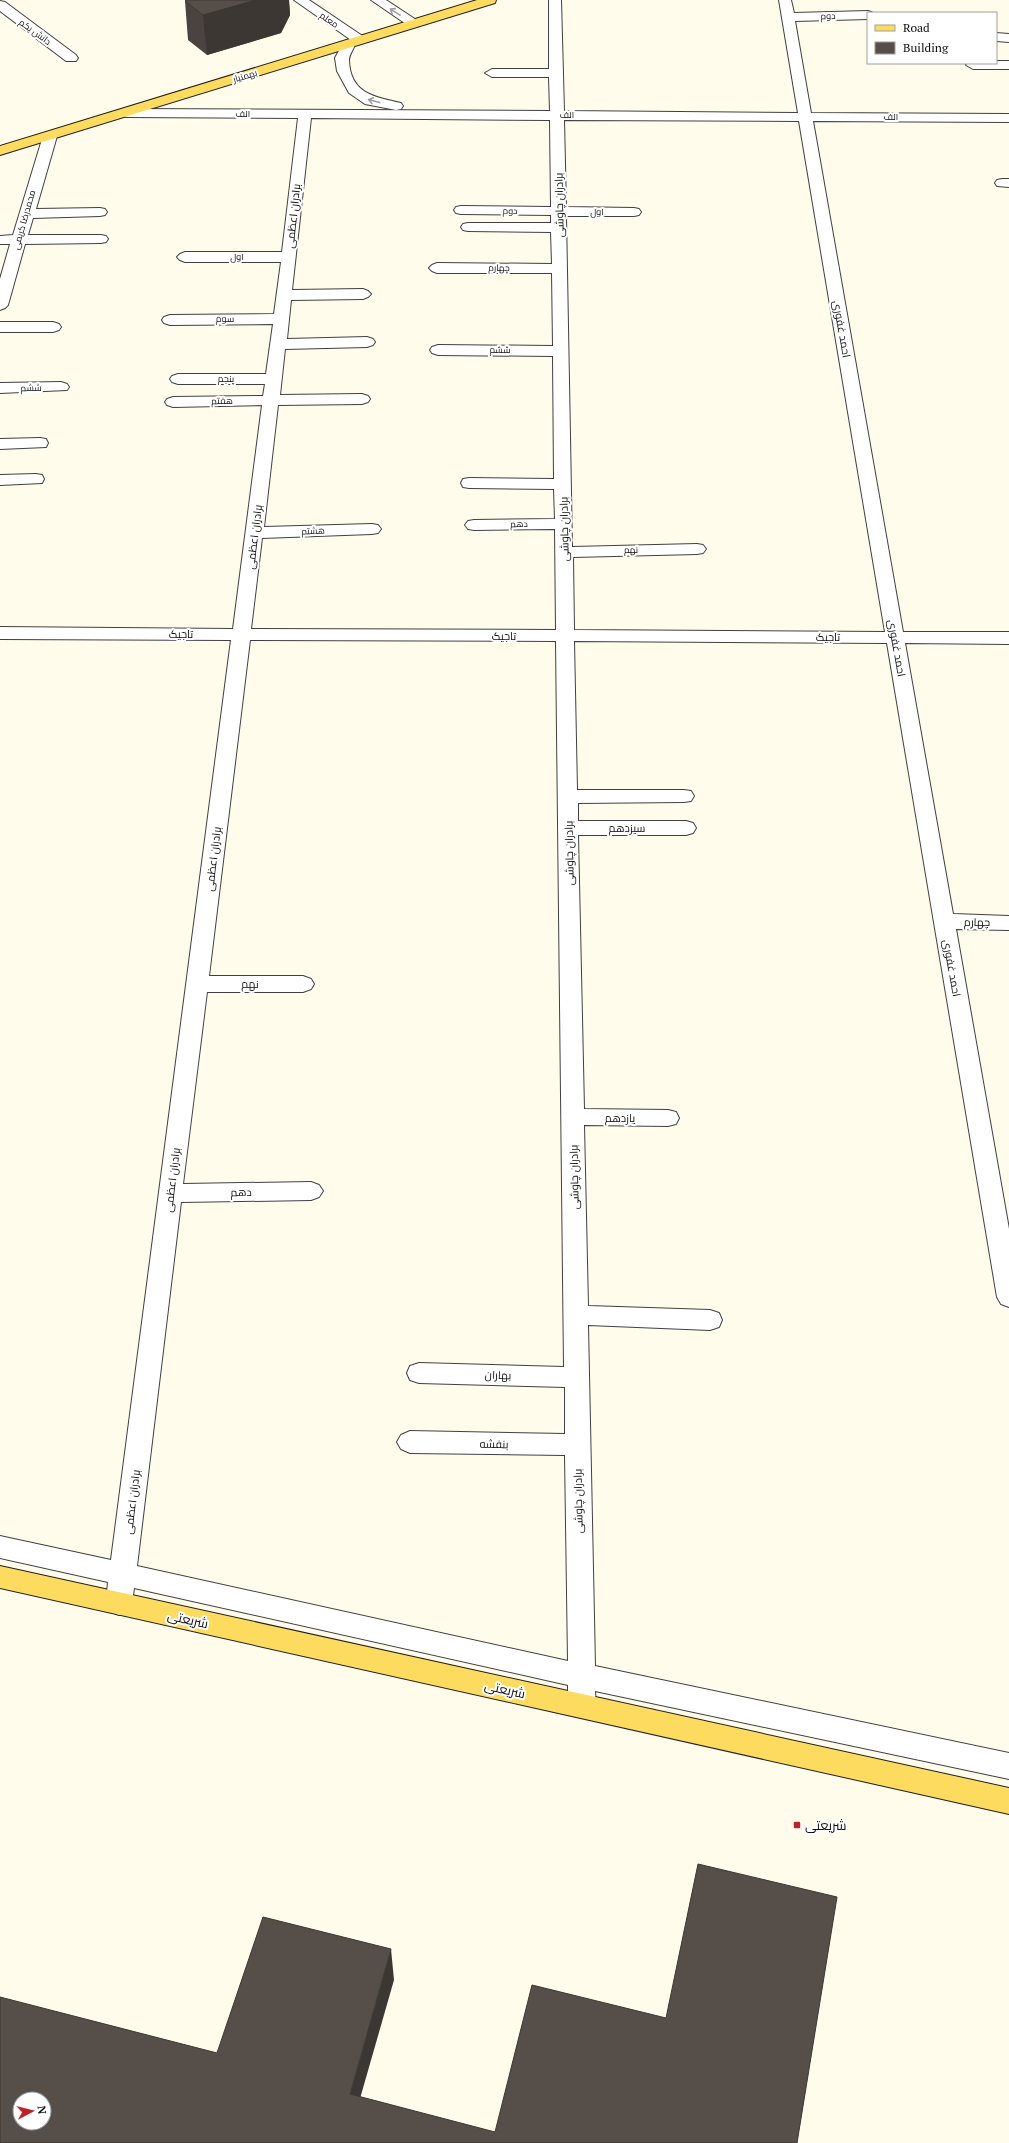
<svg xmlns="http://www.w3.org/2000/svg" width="1009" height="2143" font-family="'PT Serif',Cairo,serif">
	<rect width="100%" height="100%" fill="#fffcec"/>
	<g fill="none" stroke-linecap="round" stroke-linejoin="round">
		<g stroke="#404040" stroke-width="2">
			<g id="minor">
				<path d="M294,0H309L364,37L366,40L364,43H355C355,48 349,54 349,60C350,94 375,97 401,103L403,106L401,109L396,110L365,104L349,93L337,71L335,58L344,41L351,40Z"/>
				<polygon points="371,0 386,0 421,23 414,27 409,26"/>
				<path d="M549,0H561L564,111L798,113L779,0H791L794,13L868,11L873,13H868V19L795,21L811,113L1009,114V122L813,121L903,632H1009V644L905,643L953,914L1009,916V930L956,929L1009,1229V1307L1001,1304L997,1297L887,643L574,641L577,790H684L691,791L694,796L691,801L684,802L578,803V821H686L693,823L696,828L693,833L686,835H578L584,1109L668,1110L676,1112L679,1118L676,1124L668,1126L584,1125L588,1306L710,1310L719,1313L722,1320L719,1327L710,1330L588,1325L595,1666L1009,1753V1779L595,1691L596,1706L592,1715L582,1718L572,1715L568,1706V1685L134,1588L132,1603L128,1611L119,1615L110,1611L106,1603L108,1582L0,1558V1536L111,1560L231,640L0,639V627L233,629L262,405L173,407L167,405L165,402L167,399L173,397L263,396L265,384H178L172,382L170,379L172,376L178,374H266L273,324L170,325L164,323L162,320L164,317L170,315L274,314L281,262H185L180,260L177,257L180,254L185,252H282L298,118L126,117L119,113L126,109L550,111L549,77H492L485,73L492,69H549ZM311,118L550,120L551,207L461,206L456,207L454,210L456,213L461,214L551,215V223H468L463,224L461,227L463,230L468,231L551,232L552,264L437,263L432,265L429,268L432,271L437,273H552L553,346L438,345L432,347L430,350L432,353L438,355L553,356L554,479L469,478L463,479L461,483L463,487L469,488L554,489L555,519L474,520L468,521L465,525L468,529L474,530L555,529L556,630L251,629L262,538L372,534L378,533L381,529L378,525L372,524L264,527L278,405L362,404L368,402L370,399L368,396L362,394L280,395L285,349L367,347L373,345L375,342L373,339L367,337L287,339L291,300L363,299L368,297L371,294L368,291L363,289L292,290ZM564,120L799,121L885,632L574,630L573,557L697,554L703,553L706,549L703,545L697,544L572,547L566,216H634L639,215L641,212L639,209L634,208L566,207ZM250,640L556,641L564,1367L419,1363L410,1366L407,1373L410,1380L419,1383L565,1387V1434L410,1431L401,1435L397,1442L401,1449L410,1453L565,1455L568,1661L137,1566L181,1202L311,1200L319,1197L323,1191L319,1185L311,1182L183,1184L207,992H303L311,989L314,984L311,979L303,976H209Z"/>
				<polygon points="0,1 5,2 76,55 78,58 76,61 66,61 0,11"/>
				<polygon points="996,33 1009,34 1009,42 996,41"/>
				<polygon points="996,61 1009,61 1009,69 973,69 966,65 968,63 996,63"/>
				<polygon points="50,132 57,136 36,209 100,208 105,209 107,212 105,215 100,216 33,218 28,235 101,235 106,236 108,239 106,242 101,243 25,244 8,305 5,308 0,310 0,279 10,244 0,244 0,236 13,235 43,136"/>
				<polygon points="1002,179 1009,179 1009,187 997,186 995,183 997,180"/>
				<polygon points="0,322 53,322 59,324 61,327 59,330 53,332 0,332"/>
				<polygon points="61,382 67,384 69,387 67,390 0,393 0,383"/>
				<polygon points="40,438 46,439 48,443 46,447 0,449 0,439"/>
				<polygon points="36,474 42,475 44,479 42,483 0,485 0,475"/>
			</g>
		</g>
		<g stroke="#1e1e1e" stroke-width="2">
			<g id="major">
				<polygon points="477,0 496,0 495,3 0,155 0,146"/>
				<polygon points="0,1566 1009,1788 1009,1814 0,1588"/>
			</g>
		</g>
		<use href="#minor" fill="#fff" fill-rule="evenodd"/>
		<use href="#major" fill="#fcdb5f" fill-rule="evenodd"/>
	</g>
	<polygon fill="#4a433f" points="187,0 289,0 290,15 281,33 207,55 188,40 185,1"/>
	<g fill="#3c3733">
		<polygon points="256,0 289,0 290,15 281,33 207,55 203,15"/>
		<polygon points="391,1949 394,1980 353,2123 350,2094"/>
	</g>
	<g fill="#564e49" stroke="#3c3733" fill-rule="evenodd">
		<polygon points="187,0 256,0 203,15 185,1"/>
		<path d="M698,1864L837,1897L797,2143H0V1997L217,2053L263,1917L391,1949L350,2094L495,2132L532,1985L666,2018ZM20,2099H44V2123H20Z"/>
	</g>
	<defs><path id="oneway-shaft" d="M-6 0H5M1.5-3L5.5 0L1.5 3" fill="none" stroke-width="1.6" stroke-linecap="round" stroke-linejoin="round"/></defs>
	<g stroke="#9e9e9e">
		<use href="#oneway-shaft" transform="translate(395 12) rotate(-148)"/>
		<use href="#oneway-shaft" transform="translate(374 101) rotate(-166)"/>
	</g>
	<rect fill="#c02124" stroke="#fff" stroke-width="1.5" x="793" y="1821" width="8" height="8" rx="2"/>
	<g text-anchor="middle" stroke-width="4" stroke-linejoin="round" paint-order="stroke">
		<g font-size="9" fill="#0d0d0d" stroke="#fff">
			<text transform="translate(828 16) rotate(-1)" y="3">دوم</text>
			<text transform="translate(329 20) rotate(34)" y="3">معلم</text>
			<text transform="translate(35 32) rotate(36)" y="3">دانش یکم</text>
			<text transform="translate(245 76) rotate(-17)" y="3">بهمنیار</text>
			<text x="243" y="117">الف</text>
			<text x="567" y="118">الف</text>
			<text x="891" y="120">الف</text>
			<text transform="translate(510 211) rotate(1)" y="3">دوم</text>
			<text x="597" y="215">اول</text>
			<text transform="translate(24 220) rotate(-74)" y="3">محمدرضا کریمی</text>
			<text x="237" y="260">اول</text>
			<text transform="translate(499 268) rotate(1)" y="3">چهارم</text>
			<text x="225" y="322">سوم</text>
			<text x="500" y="353">ششم</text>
			<text x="226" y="382">پنجم</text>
			<text transform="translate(31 388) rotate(-1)" y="3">ششم</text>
			<text transform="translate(222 401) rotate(-1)" y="3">هفتم</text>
			<text transform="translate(519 524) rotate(-1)" y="3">دهم</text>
			<text transform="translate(313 531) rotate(-2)" y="3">هشتم</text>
			<text transform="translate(631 550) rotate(-1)" y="3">نهم</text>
		</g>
		<g font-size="11" fill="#0d0d0d" stroke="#fff">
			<text transform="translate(559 205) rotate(-91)" y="4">برادران چاوشی</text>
			<text transform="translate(293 216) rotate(-84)" y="4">برادران اعظمی</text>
			<text transform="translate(842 329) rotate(80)" y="4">احمد غفوری</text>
			<text transform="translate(564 529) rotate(-91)" y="4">برادران چاوشی</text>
			<text transform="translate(254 537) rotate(-83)" y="4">برادران اعظمی</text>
			<text x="181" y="638">تاجیک</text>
			<text x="504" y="640">تاجیک</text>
			<text x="828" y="641">تاجیک</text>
			<text transform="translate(897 648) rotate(80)" y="4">احمد غفوری</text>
			<text x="627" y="832">سیزدهم</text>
			<text transform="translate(569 853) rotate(-91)" y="4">برادران چاوشی</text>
			<text transform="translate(213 859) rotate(-83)" y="4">برادران اعظمی</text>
			<text transform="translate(977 922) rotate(1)" y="4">چهارم</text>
			<text transform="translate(952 968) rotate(80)" y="4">احمد غفوری</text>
			<text x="250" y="988">نهم</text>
			<text x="620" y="1122">یازدهم</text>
			<text transform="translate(574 1177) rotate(-91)" y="4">برادران چاوشی</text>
			<text transform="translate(172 1180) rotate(-83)" y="4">برادران اعظمی</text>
			<text transform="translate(241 1192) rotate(-1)" y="4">دهم</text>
			<text transform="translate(498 1375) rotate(2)" y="4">بهاران</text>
			<text transform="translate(494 1444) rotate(1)" y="4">بنفشه</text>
			<text transform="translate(578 1501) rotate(-91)" y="4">برادران چاوشی</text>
			<text transform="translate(132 1502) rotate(-83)" y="4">برادران اعظمی</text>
		</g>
		<g font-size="13" fill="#0d0d0d" stroke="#fff">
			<text transform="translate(188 1619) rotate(13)" y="5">شریعتی</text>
			<text transform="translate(505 1689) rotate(13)" y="5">شریعتی</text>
		</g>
		<g font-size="13" fill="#0d0d0d" stroke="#fff" text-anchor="start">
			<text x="805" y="1830">شریعتی</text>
		</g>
	</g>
	<rect x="867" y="12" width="130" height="52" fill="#ffffff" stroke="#9e9e9e"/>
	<rect x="875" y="25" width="20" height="6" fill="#fcdb5f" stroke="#9e9e9e"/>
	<text x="903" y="32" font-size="12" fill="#0d0d0d">Road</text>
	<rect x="875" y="42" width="20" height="12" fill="#564e49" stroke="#9e9e9e"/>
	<text x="903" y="52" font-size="12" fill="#0d0d0d">Building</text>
	<g transform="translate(32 2111) rotate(83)"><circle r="19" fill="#ffffff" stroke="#9e9e9e"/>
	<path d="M0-3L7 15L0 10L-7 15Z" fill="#c02124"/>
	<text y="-6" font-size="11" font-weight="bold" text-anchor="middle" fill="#0d0d0d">N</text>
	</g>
</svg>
